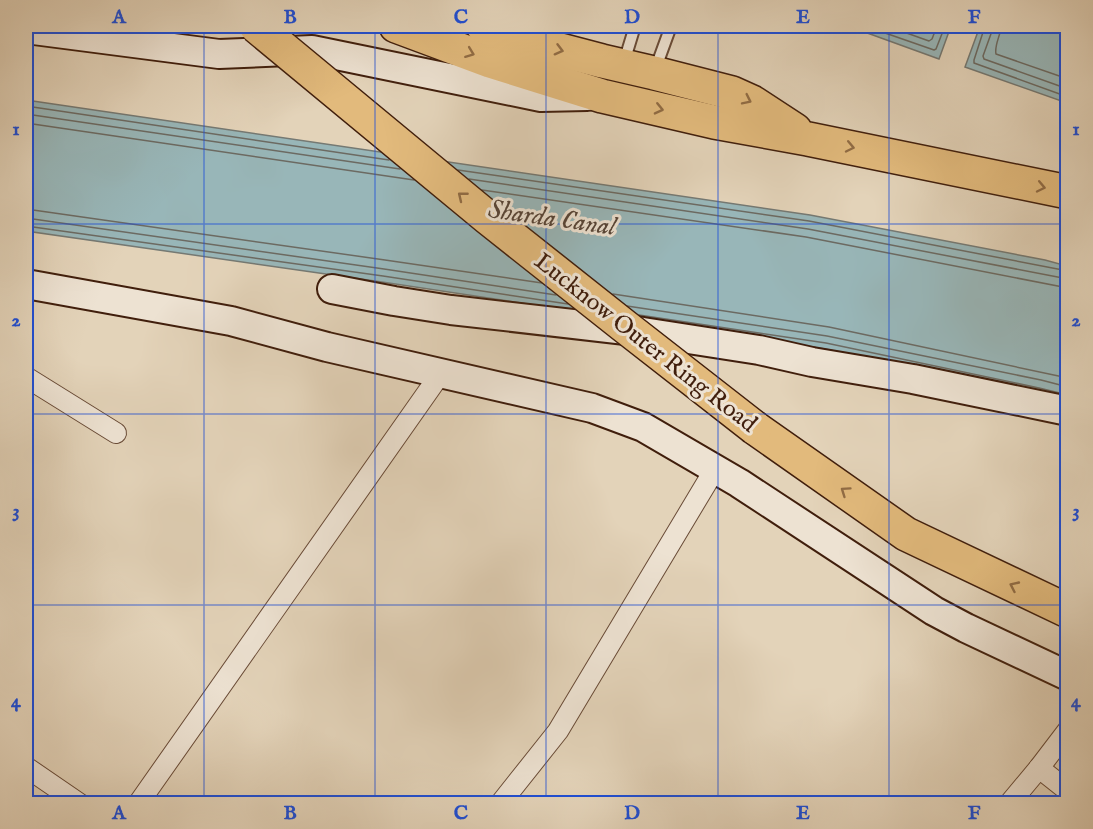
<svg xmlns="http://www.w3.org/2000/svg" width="1093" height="829" font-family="'IM FELL English',serif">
	<rect width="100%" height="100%" fill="#e3d3b9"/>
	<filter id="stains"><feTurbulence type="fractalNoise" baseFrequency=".00333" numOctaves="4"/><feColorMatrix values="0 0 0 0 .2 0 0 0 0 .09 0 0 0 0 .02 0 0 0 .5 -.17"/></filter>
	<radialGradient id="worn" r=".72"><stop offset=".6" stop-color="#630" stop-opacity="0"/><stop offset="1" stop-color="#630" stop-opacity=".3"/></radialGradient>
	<g fill="#98b6b8" stroke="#757973" stroke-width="1.5">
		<polygon points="848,26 951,26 939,59"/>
		<polygon points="980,26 1067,26 1067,103 965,67"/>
		<polygon points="26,100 810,215 1045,260 1067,266 1067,401 1038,393 825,349 382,282 26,231"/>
	</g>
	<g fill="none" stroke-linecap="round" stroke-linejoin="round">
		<g stroke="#6c6a62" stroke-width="1.5">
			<polyline points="865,26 934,50 936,49 945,26"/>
			<polyline points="887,26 929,41 932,39 937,26"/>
			<polyline points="985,26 974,60 974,63 1068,97"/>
			<polyline points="992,26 992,31 983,56 984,59 1068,89"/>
			<path d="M1001,26C1001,35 994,45 996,54L1068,79"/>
			<polyline points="26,106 389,160"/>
			<polyline points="26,114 400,169"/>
			<polyline points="26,123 414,180"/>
			<polyline points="458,170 809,221 1068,271"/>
			<polyline points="469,179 808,229 1068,279"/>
			<polyline points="482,190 806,237 1068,288"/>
			<polyline points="26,209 385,260 542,283"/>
			<polyline points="26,218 384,269 556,295"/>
			<polyline points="26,226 383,276 568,304"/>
			<polyline points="613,294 829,327 1068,378"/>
			<polyline points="627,306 827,336 1041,380 1068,387"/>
			<polyline points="639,315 826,343 1039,388 1068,395"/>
		</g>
		<g stroke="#694b37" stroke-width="14">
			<g id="lane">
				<polyline points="624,62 635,26"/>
				<polyline points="655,70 671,26"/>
			</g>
		</g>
		<g stroke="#694b37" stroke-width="22">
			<g id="street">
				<polyline points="26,377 116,433"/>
				<polyline points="26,767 80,804"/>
				<polyline points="1039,768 1068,791"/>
				<polyline points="138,804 441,373"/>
				<polyline points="500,804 558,731 715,469"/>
				<polyline points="1009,804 1039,768 1068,730"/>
			</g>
		</g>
		<g stroke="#401e0c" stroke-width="32">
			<g id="secondary">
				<polyline points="26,29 219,54 312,50 541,97 587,96"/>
				<polyline points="26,284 231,321 327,347 592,408 643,427 739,483 934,611 966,628 1068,676"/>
				<polyline points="332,289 394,301 451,310 643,332 759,350 812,362 913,379 1068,411"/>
			</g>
		</g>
		<g stroke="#401e0c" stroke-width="36">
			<g id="highway">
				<polyline points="396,26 490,61 602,96 714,122 808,139 1068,192"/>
				<polyline points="483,26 522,40 602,61 654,73 732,93 752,102 795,130"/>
				<polyline points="755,428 906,534 1068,611"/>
			</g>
		</g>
		<use href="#lane" stroke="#ede2d2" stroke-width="10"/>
		<use href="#street" stroke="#ede2d2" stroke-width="20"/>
		<use href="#secondary" stroke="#ede2d2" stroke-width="28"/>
		<use href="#highway" stroke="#e2ba7c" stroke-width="33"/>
		<g stroke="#401e0c" stroke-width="36" stroke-linecap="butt">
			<polyline id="highway-bridge" points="256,26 488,218 623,325 755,428"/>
		</g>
		<use href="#highway-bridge" stroke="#e2ba7c" stroke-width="33"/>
	</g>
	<defs><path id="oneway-chevron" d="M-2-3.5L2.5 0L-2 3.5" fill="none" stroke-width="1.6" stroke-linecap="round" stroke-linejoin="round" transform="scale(1.5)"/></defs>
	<g stroke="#916c44">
		<use href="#oneway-chevron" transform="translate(559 50) rotate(15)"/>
		<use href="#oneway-chevron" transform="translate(470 53) rotate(21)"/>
		<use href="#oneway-chevron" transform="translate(747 100) rotate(26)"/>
		<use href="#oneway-chevron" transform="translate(659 109) rotate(13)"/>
		<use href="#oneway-chevron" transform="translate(850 147) rotate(12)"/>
		<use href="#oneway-chevron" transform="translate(1041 187) rotate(12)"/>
		<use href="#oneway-chevron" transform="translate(462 196) rotate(-141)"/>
		<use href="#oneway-chevron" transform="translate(845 491) rotate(-145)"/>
		<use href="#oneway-chevron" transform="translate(1014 586) rotate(-155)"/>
	</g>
	<path fill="none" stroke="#1d4ed8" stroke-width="1.5" stroke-opacity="0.55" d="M204,26V804M375,26V804M546,26V804M718,26V804M889,26V804M26,224H1068M26,414H1068M26,605H1068"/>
	<g text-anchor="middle" stroke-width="6" stroke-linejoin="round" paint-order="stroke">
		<g font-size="24" fill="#401e0c" stroke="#ede2d2">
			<text transform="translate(646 342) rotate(38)" y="8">Lucknow Outer Ring Road</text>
		</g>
		<g font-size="26" font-style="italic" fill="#564437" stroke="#ede2d2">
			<text transform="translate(552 217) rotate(8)" y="9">Sharda Canal</text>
		</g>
	</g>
	<rect width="1093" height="829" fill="none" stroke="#e3d3b9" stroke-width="66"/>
	<rect x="33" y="33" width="1027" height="763" fill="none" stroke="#1d4ed8" stroke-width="2"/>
	<g font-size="20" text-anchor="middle" font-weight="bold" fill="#1d4ed8">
		<text x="119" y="23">A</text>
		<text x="290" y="23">B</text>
		<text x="461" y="23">C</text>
		<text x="632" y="23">D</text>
		<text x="803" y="23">E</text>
		<text x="974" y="23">F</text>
		<text x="16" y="135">1</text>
		<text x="1076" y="135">1</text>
		<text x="16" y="326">2</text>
		<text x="1076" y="326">2</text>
		<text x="16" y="517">3</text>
		<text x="1076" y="517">3</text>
		<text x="16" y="707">4</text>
		<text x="1076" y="707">4</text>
		<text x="119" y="819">A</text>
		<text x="290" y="819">B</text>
		<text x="461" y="819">C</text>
		<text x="632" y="819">D</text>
		<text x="803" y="819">E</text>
		<text x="974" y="819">F</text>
	</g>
	<rect width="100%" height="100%" filter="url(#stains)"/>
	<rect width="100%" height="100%" fill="url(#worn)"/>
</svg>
